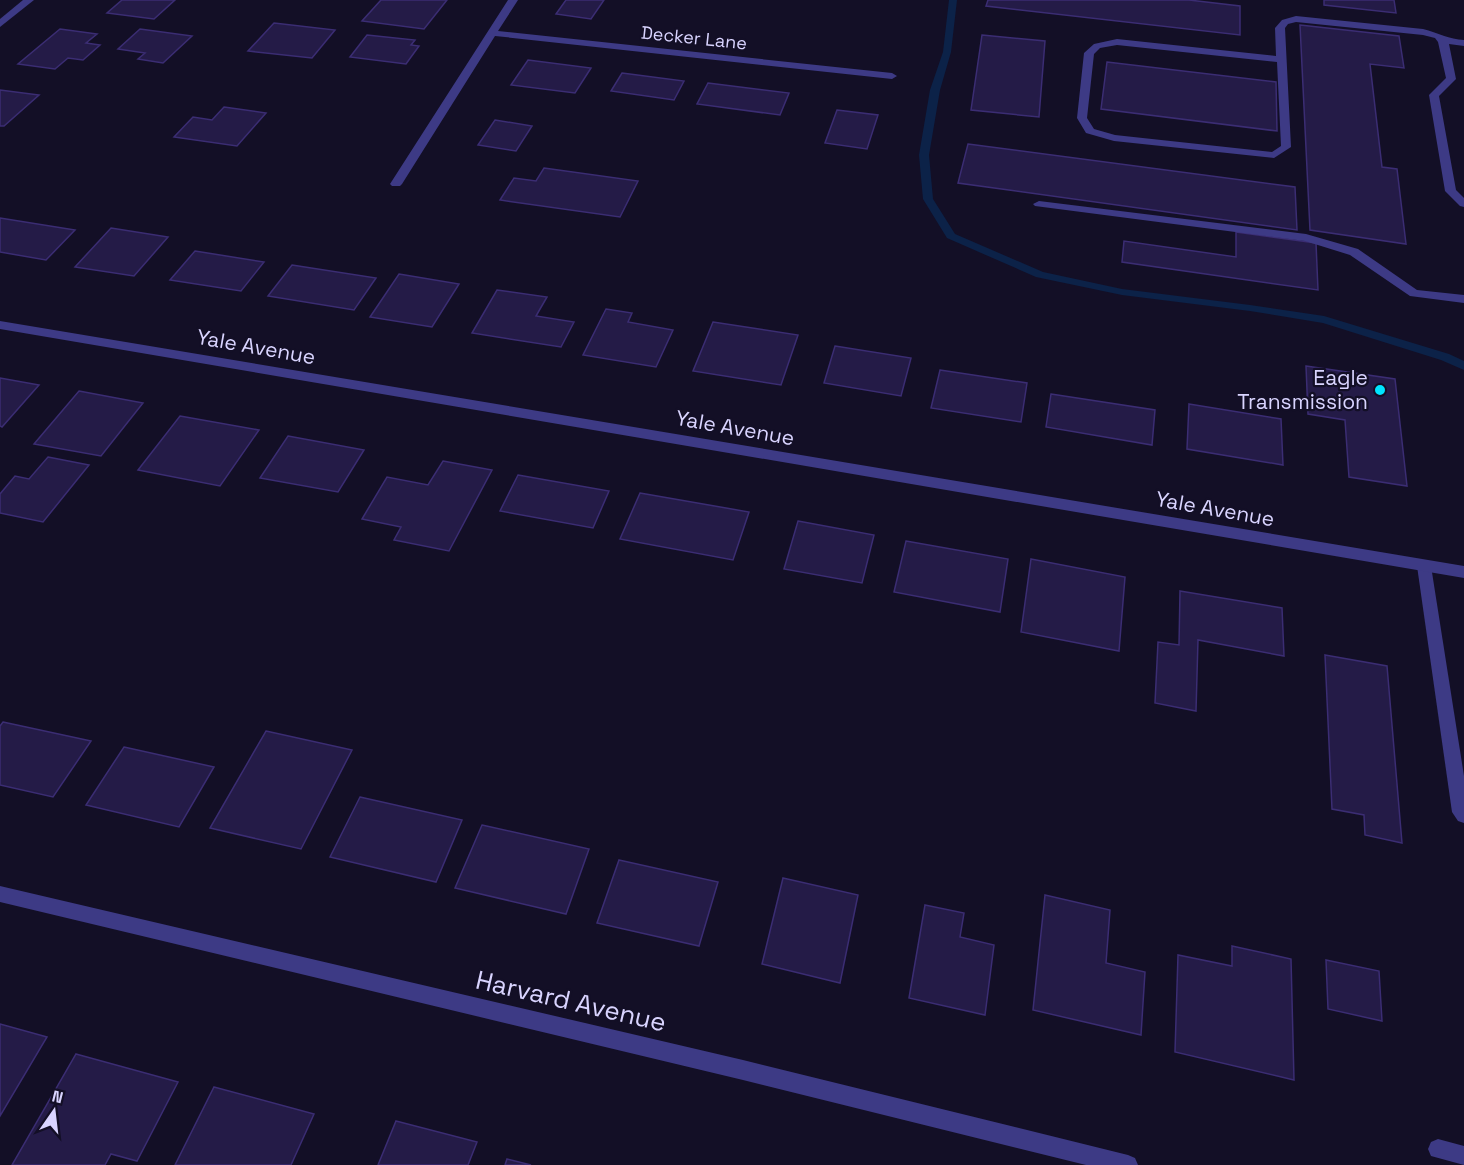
<svg xmlns="http://www.w3.org/2000/svg" width="1464" height="1165" font-family="'Space Grotesk',sans-serif">
	<rect width="100%" height="100%" fill="#130f26"/>
	<g fill="none" stroke-linecap="round" stroke-linejoin="round">
		<polygon fill="#0c2248" fill-rule="evenodd" points="949,0 957,0 951,52 940,90 929,155 933,199 955,234 1043,272 1122,289 1250,305 1324,316 1449,354 1464,361 1464,370 1441,360 1323,323 1250,311 1122,295 1036,277 947,238 923,199 919,155 930,90 943,52"/>
	</g>
	<g fill="#241b47" stroke="#3b2d73" stroke-width="1.5">
		<polygon points="122,0 175,0 154,19 107,13"/>
		<polygon points="381,0 447,0 424,29 362,21"/>
		<polygon points="566,0 604,0 591,19 556,14"/>
		<polygon points="988,0 1189,0 1240,6 1240,35 986,6"/>
		<polygon points="1324,0 1394,0 1396,13 1324,5"/>
		<polygon points="274,23 335,30 312,58 248,51"/>
		<polygon points="1300,25 1399,36 1404,68 1370,64 1382,167 1397,169 1406,244 1310,230"/>
		<polygon points="60,29 97,34 86,43 100,45 83,60 68,58 55,69 18,64"/>
		<polygon points="140,29 192,36 163,63 138,59 145,53 118,49"/>
		<polygon points="367,35 415,40 411,45 419,46 406,64 350,57"/>
		<polygon points="982,35 1045,41 1039,117 971,110"/>
		<polygon points="528,60 591,68 575,93 511,85"/>
		<polygon points="1107,62 1276,82 1277,131 1101,109"/>
		<polygon points="622,73 684,81 674,100 611,91"/>
		<polygon points="708,83 789,93 780,115 697,104"/>
		<polygon points="0,90 39,95 4,126 0,126"/>
		<polygon points="224,107 266,113 237,146 174,137 193,117 212,120"/>
		<polygon points="837,110 878,115 867,149 825,143"/>
		<polygon points="495,120 532,126 516,151 478,145"/>
		<polygon points="968,144 1295,187 1297,230 958,183"/>
		<polygon points="544,168 638,181 620,217 500,200 514,178 536,181"/>
		<polygon points="0,218 75,230 46,260 0,252"/>
		<polygon points="111,228 168,237 134,276 75,267"/>
		<polygon points="1236,232 1316,243 1318,290 1122,262 1124,241 1236,257"/>
		<polygon points="195,251 264,262 241,291 170,280"/>
		<polygon points="292,265 376,278 354,310 268,296"/>
		<polygon points="399,274 459,284 432,327 370,317"/>
		<polygon points="497,290 547,297 536,316 574,322 561,347 472,333"/>
		<polygon points="606,309 632,313 628,322 673,330 656,367 583,355"/>
		<polygon points="713,322 798,335 781,385 693,371"/>
		<polygon points="835,346 911,358 901,396 824,383"/>
		<polygon points="1306,366 1395,379 1407,486 1349,477 1345,420 1308,414"/>
		<polygon points="940,370 1027,383 1021,422 931,408"/>
		<polygon points="0,378 39,385 2,427 0,426"/>
		<polygon points="79,391 143,403 101,456 34,444"/>
		<polygon points="1051,394 1155,410 1152,445 1046,427"/>
		<polygon points="1189,404 1281,419 1283,465 1187,449"/>
		<polygon points="180,416 259,430 220,486 138,470"/>
		<polygon points="288,436 364,450 338,492 260,478"/>
		<polygon points="48,457 89,465 43,522 0,513 0,494 15,476 29,479"/>
		<polygon points="443,461 492,470 449,551 394,540 401,527 362,519 387,477 428,485"/>
		<polygon points="518,475 609,491 593,528 500,511"/>
		<polygon points="640,493 749,512 733,560 620,539"/>
		<polygon points="798,521 874,535 862,583 784,569"/>
		<polygon points="906,541 1008,559 1000,612 894,592"/>
		<polygon points="1031,559 1125,577 1119,651 1021,632"/>
		<polygon points="1180,591 1282,608 1284,656 1198,640 1196,711 1155,703 1158,642 1179,645"/>
		<polygon points="1325,655 1387,666 1402,843 1365,835 1364,815 1332,809"/>
		<polygon points="3,722 91,741 53,797 0,785 0,726"/>
		<polygon points="266,731 352,750 301,849 210,828"/>
		<polygon points="124,747 214,767 179,827 86,805"/>
		<polygon points="360,797 462,820 436,882 330,857"/>
		<polygon points="482,825 589,849 566,914 455,888"/>
		<polygon points="619,860 718,882 699,946 597,923"/>
		<polygon points="783,878 858,895 840,983 762,964"/>
		<polygon points="1045,895 1110,910 1106,963 1145,972 1141,1035 1033,1010"/>
		<polygon points="925,905 964,913 960,937 994,945 985,1015 909,998"/>
		<polygon points="1232,946 1291,959 1294,1080 1175,1052 1178,955 1232,966"/>
		<polygon points="1326,960 1379,971 1382,1021 1328,1009"/>
		<polygon points="0,1024 47,1037 0,1116"/>
		<polygon points="76,1054 178,1082 137,1161 111,1154 105,1165 12,1165"/>
		<polygon points="214,1087 314,1114 291,1165 175,1165"/>
		<polygon points="396,1121 477,1142 468,1165 378,1165"/>
		<polygon points="507,1159 531,1165 505,1165"/>
	</g>
	<g fill="none" stroke-linecap="round" stroke-linejoin="round">
		<g fill="#3d3a85" fill-rule="evenodd">
			<path d="M1296,16L1423,29C1438,33 1449,39 1464,40V46L1449,44L1456,79L1439,96L1456,190L1464,198V207L1460,206L1445,191L1429,95L1446,78L1438,42L1435,38L1423,35L1296,22L1288,24L1285,28L1291,147L1274,158L1114,141L1086,133L1077,118L1084,53L1094,44L1117,39L1276,56L1275,28L1282,20ZM1117,45L1277,62L1281,146L1272,152L1115,135L1094,129L1087,118L1094,54L1100,48Z"/>
			<polygon points="1039,201 1306,234 1358,249 1417,290 1464,295 1464,303 1410,296 1350,255 1305,241 1035,206 1033,204"/>
			<polygon points="1424,560 1429,562 1431,566 1464,776 1464,823 1458,821 1452,812 1417,566 1419,562"/>
			<polygon points="1438,1139 1464,1146 1464,1165 1431,1156 1428,1149 1431,1142"/>
		</g>
		<g fill="#3d3a85" fill-rule="evenodd">
			<polygon points="23,0 34,0 0,27 0,19"/>
			<polygon points="508,0 518,0 498,31 892,73 897,76 892,79 495,36 402,184 400,186 392,186 390,184"/>
			<polygon points="0,321 1464,566 1464,578 0,329"/>
			<polygon points="0,886 743,1060 1128,1155 1135,1158 1138,1165 1086,1165 743,1080 0,902"/>
		</g>
	</g>
	<circle fill="#00e5ff" stroke="#130f26" stroke-width="2" cx="1380" cy="390" r="6"/>
	<g text-anchor="middle" stroke-width="4.5" stroke-linejoin="round" paint-order="stroke">
		<g font-size="18" fill="#d9d4ff" stroke="#130f26">
			<text transform="translate(694 38) rotate(6)" y="6">Decker Lane</text>
		</g>
		<g font-size="21" fill="#d9d4ff" stroke="#130f26">
			<text transform="translate(256 347) rotate(10)" y="7">Yale Avenue</text>
			<text transform="translate(735 428) rotate(10)" y="7">Yale Avenue</text>
			<text transform="translate(1215 509) rotate(10)" y="7">Yale Avenue</text>
		</g>
		<g font-size="21" fill="#d9d4ff" stroke="#130f26" text-anchor="end">
			<text x="1368" y="385">Eagle<tspan x="1368" dy="24">Transmission</tspan></text>
		</g>
		<g font-size="26" fill="#d9d4ff" stroke="#130f26">
			<text transform="translate(571 1001) rotate(13)" y="9">Harvard Avenue</text>
		</g>
	</g>
	<g transform="translate(54 1111) rotate(14)" stroke="#130f26" stroke-width="4.5" paint-order="stroke">
	<path d="M0-4.5L10 22L0 15L-10 22Z" fill="#d9d4ff"/>
	<text y="-9" font-size="16" font-weight="bold" text-anchor="middle" fill="#d9d4ff">N</text>
	</g>
</svg>
